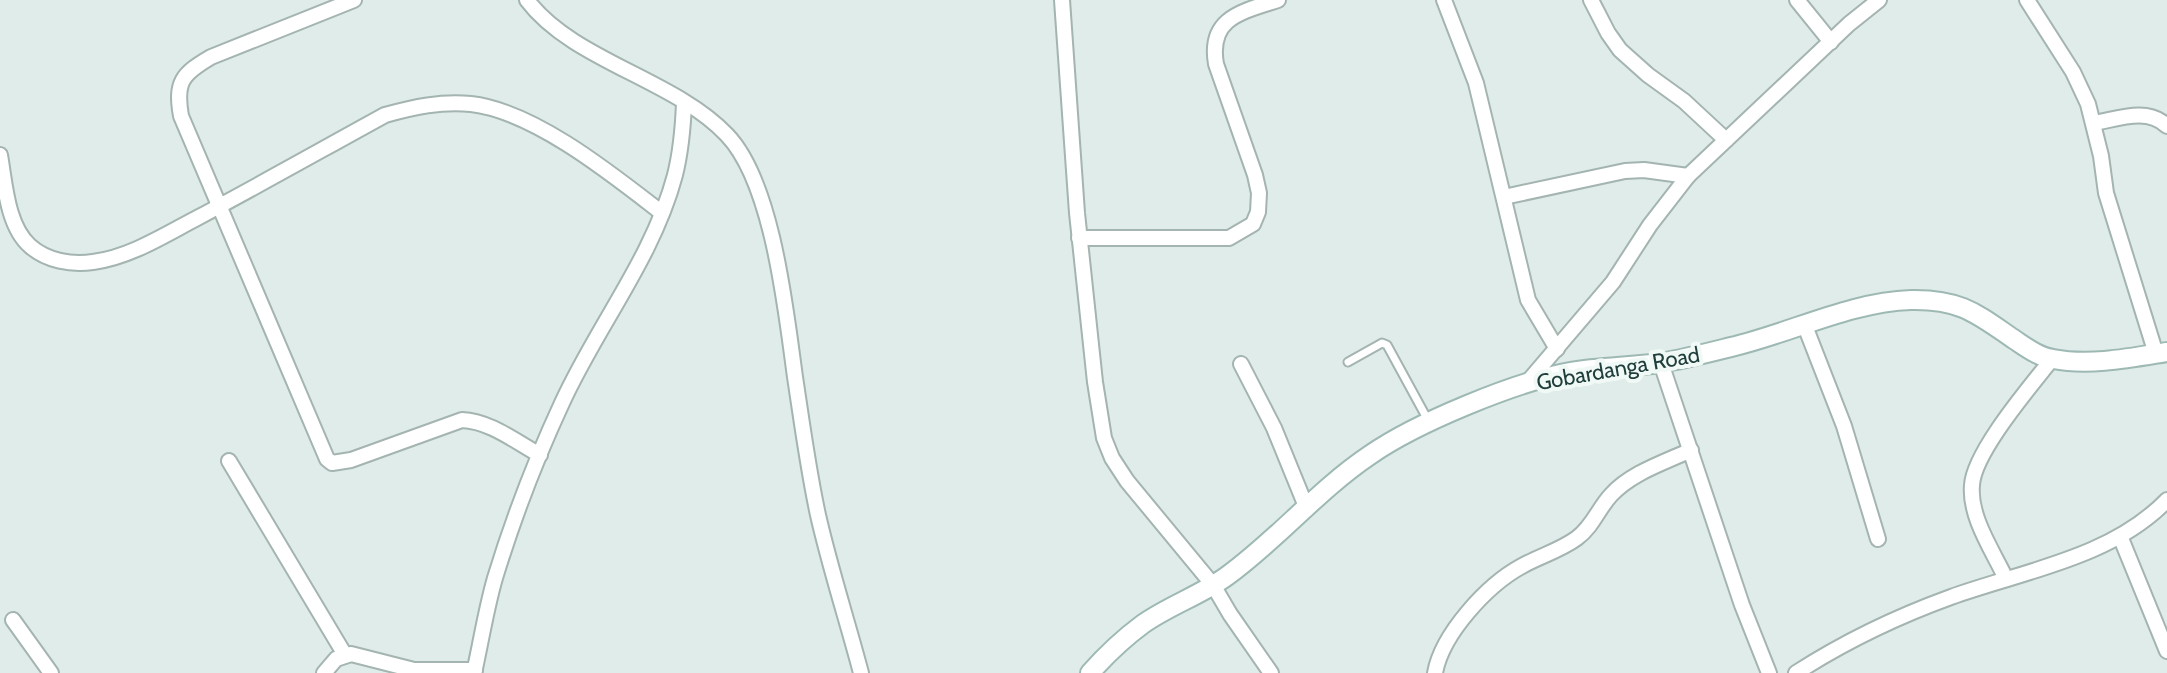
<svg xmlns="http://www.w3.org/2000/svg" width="2167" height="673" font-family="Cabin,sans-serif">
	<rect width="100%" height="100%" fill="#e0ece9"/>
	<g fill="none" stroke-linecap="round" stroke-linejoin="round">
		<g stroke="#a3b4b1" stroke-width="11">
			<polyline id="service" points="1348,362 1382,343 1387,345 1429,422"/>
		</g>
		<g stroke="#a3b4b1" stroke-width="18">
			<g id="minor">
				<path d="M354,0L211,57C182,74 175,82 181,116L327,459L332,463L351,460L462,420C490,421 516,442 540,455"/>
				<path d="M527,0C573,61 674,79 727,135C773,183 786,312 795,377C802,423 808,469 818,515C830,568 847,620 861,673"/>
				<polyline points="1062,0 1077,213 1095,382 1104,438 1112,458 1127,481 1213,585 1230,614 1271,673"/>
				<polyline points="1444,0 1476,83 1528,300 1557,349"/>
				<polyline points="1591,0 1608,33 1620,50 1648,75 1684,101 1726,140"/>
				<polyline points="1797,0 1831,42"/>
				<polyline points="2027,0 2073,72 2088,104 2101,156 2106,193 2156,354"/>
				<path d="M2094,123C2118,119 2147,107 2167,126"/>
				<path d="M0,155C5,183 7,226 30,246C47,261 71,265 93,262C131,257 166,234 199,217C261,184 323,149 385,115C414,107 441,101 471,104C534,111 613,175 662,213"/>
				<polyline points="1504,197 1625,171 1644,170 1688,176"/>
				<path d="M1079,238H1229L1253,224L1258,212L1259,193L1255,175L1216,64C1208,18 1241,12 1278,0"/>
				<polyline points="1805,326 1844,426 1878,539"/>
				<polyline points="1661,363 1742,605 1769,673"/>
				<polyline points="1241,364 1274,428 1307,509"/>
				<polyline points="1526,384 1613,282 1650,225 1688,176 1849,24 1879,0"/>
				<polyline points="229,461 345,655"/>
				<polyline points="2120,536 2167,651"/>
				<path d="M2006,579C1993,551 1969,517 1972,485C1974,452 2030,387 2052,359"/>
				<polyline points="13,620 51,673"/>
				<polyline points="324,673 336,659 351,654 414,670 475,670"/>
				<path d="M474,673C481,642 486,609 495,578C513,519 536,459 562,403C597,326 653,258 675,175C681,151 683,128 684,103"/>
				<path d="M1435,673C1442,634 1487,585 1522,566C1540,556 1561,550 1577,538C1593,526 1598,509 1611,495C1631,473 1663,463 1691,450"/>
				<path d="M1796,673C1844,642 1896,617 1951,597C2023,571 2111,558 2167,500"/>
			</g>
		</g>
		<g stroke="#9eb9b4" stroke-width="22">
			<path id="secondary" d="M1090,673C1106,655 1124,638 1143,624C1170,605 1201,595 1227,576C1278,539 1318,490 1370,455C1416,423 1515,382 1570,372C1600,367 1630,367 1660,363C1684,359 1707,353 1731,347C1791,333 1850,302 1911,300C1961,299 1977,314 2015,340C2027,348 2039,357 2053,359C2090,366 2130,358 2167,352"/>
		</g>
		<use href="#service" stroke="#fff" stroke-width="7"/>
		<use href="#minor" stroke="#fff" stroke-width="14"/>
		<use href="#secondary" stroke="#fff" stroke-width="18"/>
	</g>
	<g text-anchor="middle" stroke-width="8" stroke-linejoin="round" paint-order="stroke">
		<g font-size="22" fill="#203e3b" stroke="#f1f9f6">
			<text transform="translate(1618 368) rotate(-10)" y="8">Gobardanga Road</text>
		</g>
	</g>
</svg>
